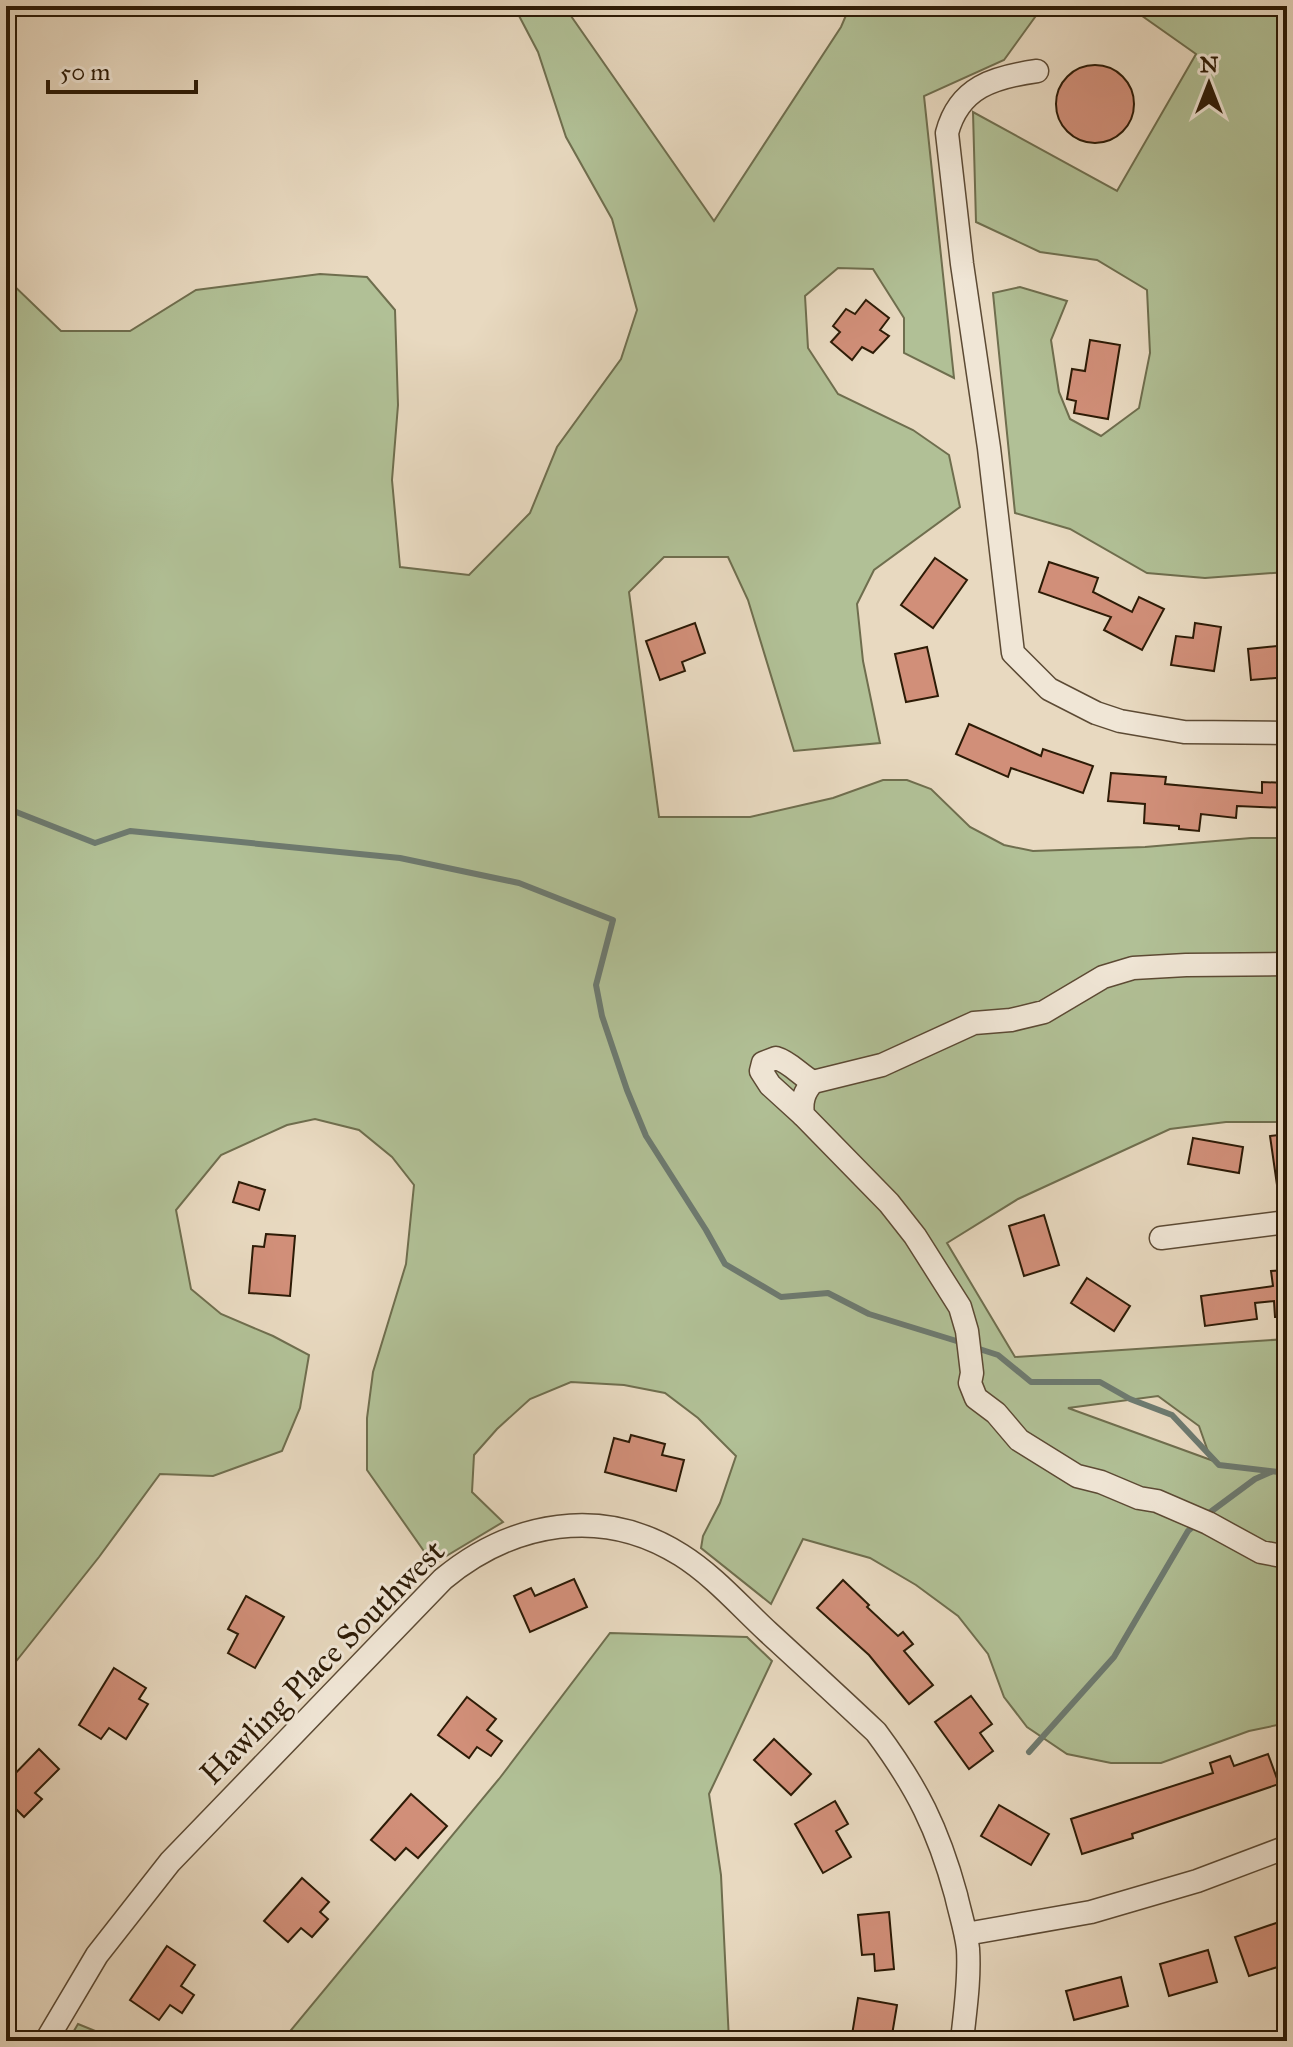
<svg xmlns="http://www.w3.org/2000/svg" width="1293" height="2047" font-family="'IM FELL Great Primer',serif">
	<rect width="100%" height="100%" fill="#e8d9c0"/>
	<filter id="stains"><feTurbulence type="fractalNoise" baseFrequency=".0025" numOctaves="4"/><feColorMatrix values="0 0 0 0 .2 0 0 0 0 .09 0 0 0 0 .02 0 0 0 .5 -.17"/></filter>
	<radialGradient id="worn" r=".72"><stop offset=".6" stop-color="#630" stop-opacity="0"/><stop offset="1" stop-color="#630" stop-opacity=".3"/></radialGradient>
	<g fill="#b1c096" stroke="#6f6e4e" stroke-width="2" fill-rule="evenodd">
		<path d="M517,6H564L714,221L841,27L850,6H1043L1004,60L924,96L954,378L904,353V318L873,269L838,268L805,296L808,348L838,394L913,430L949,455L960,507L874,570L857,604L863,661L880,743L794,751L748,600L728,557H664L629,592L659,817H750L833,798L883,780H907L931,789L970,827L1004,845L1033,851L1145,847L1251,838H1287V1122H1226L1170,1129L1018,1199L947,1243L1015,1357L1287,1339V1723L1249,1731L1161,1763H1111L1067,1754L1027,1727L1004,1697L988,1654L958,1616L916,1585L870,1558L803,1539L771,1604L701,1548L703,1536L720,1503L736,1456L698,1418L665,1393L624,1385L571,1382L530,1399L497,1429L474,1455L472,1492L503,1522L433,1564L367,1470V1418L373,1372L406,1264L414,1185L392,1157L359,1130L315,1119L287,1125L221,1155L176,1210L191,1289L221,1314L273,1336L309,1355L300,1408L282,1451L213,1476L160,1474L99,1557L6,1674V278L61,331H130L196,290L320,274L367,277L395,310L398,405L392,480L400,567L469,575L530,513L557,447L621,359L637,310L612,219L566,137L538,52L516,10ZM1158,1396L1199,1426L1211,1460L1068,1408Z"/>
		<polygon points="1128,6 1287,6 1287,572 1205,578 1147,573 1070,529 1015,513 993,293 1020,287 1067,301 1051,340 1059,392 1070,419 1101,436 1139,408 1150,353 1147,290 1097,260 1040,252 976,222 973,112 1117,191 1196,54"/>
		<polygon points="610,1633 747,1637 772,1661 709,1794 721,1875 729,2041 282,2041 499,1779"/>
		<polygon points="78,2024 120,2041 68,2041"/>
	</g>
	<g fill="none" stroke-linecap="round" stroke-linejoin="round">
		<g stroke="#6d7a70" stroke-width="6">
			<polyline points="6,808 95,843 130,831 400,858 519,883 613,920 596,985 602,1016 627,1090 646,1136 706,1230 725,1264 781,1297 828,1293 869,1314 963,1343"/>
			<polyline points="973,1347 998,1355 1031,1382 1100,1382 1130,1399 1172,1415 1219,1465 1287,1473"/>
			<polyline points="1205,1516 1255,1479 1271,1472"/>
			<polyline points="1029,1752 1114,1657 1188,1531 1196,1524"/>
			<polyline points="583,2041 592,2036 610,2041"/>
		</g>
	</g>
	<g fill="#d18f79" stroke="#2d1b06" stroke-width="2">
		<circle cx="1095" cy="104" r="39"/>
		<polygon points="866,300 889,318 880,330 889,336 873,353 862,347 852,360 831,342 840,332 833,326 846,309 855,314"/>
		<polygon points="1090,340 1120,345 1108,419 1074,413 1076,401 1067,399 1072,369 1085,371"/>
		<polygon points="935,558 967,580 933,628 901,605"/>
		<polygon points="1049,562 1098,578 1093,592 1132,612 1139,597 1164,609 1142,650 1104,630 1111,617 1039,592"/>
		<polygon points="695,623 705,653 682,662 685,671 660,680 646,641"/>
		<polygon points="1195,623 1221,627 1214,671 1171,665 1176,636 1193,638"/>
		<polygon points="1287,645 1287,677 1251,680 1248,649"/>
		<polygon points="927,647 938,696 906,702 895,654"/>
		<polygon points="969,724 1041,756 1043,749 1093,766 1083,793 1011,768 1008,777 956,754"/>
		<polygon points="1111,773 1166,777 1165,784 1262,793 1262,782 1287,783 1287,808 1237,806 1236,818 1201,814 1199,831 1179,829 1179,826 1144,823 1145,804 1108,801"/>
		<polygon points="1287,1134 1287,1184 1277,1185 1270,1136"/>
		<polygon points="1193,1138 1243,1147 1239,1173 1188,1164"/>
		<polygon points="239,1182 265,1190 259,1210 233,1202"/>
		<polygon points="1044,1215 1059,1265 1024,1276 1009,1226"/>
		<polygon points="266,1234 295,1236 290,1296 249,1293 253,1246 264,1247"/>
		<polygon points="1287,1270 1287,1317 1275,1317 1274,1301 1255,1303 1257,1319 1205,1326 1201,1296 1273,1286 1271,1271"/>
		<polygon points="1087,1278 1130,1306 1114,1331 1071,1303"/>
		<polygon points="631,1435 665,1444 662,1455 684,1460 676,1491 605,1472 614,1438 629,1442"/>
		<polygon points="574,1579 587,1607 530,1632 514,1596 531,1588 535,1596"/>
		<polygon points="843,1580 869,1605 867,1607 898,1636 903,1632 913,1644 904,1651 933,1685 909,1704 869,1655 817,1608"/>
		<polygon points="246,1596 284,1617 255,1668 228,1653 238,1634 228,1629"/>
		<polygon points="114,1668 146,1688 139,1699 148,1704 126,1739 109,1728 101,1739 79,1725"/>
		<polygon points="971,1696 992,1724 980,1733 993,1751 969,1769 935,1722"/>
		<polygon points="467,1697 496,1719 487,1730 502,1741 491,1756 477,1747 469,1758 438,1735"/>
		<polygon points="774,1739 811,1774 791,1795 754,1760"/>
		<polygon points="39,1749 59,1769 35,1793 42,1799 24,1817 6,1799 6,1783"/>
		<polygon points="1268,1754 1279,1784 1132,1834 1133,1838 1082,1854 1071,1819 1213,1773 1210,1763 1230,1756 1234,1766"/>
		<polygon points="411,1794 447,1826 418,1858 406,1848 395,1860 371,1840"/>
		<polygon points="835,1801 848,1824 836,1831 851,1857 823,1873 795,1824"/>
		<polygon points="999,1805 1049,1834 1031,1865 981,1836"/>
		<polygon points="302,1878 329,1902 320,1912 328,1919 312,1937 301,1928 288,1942 264,1921"/>
		<polygon points="889,1912 894,1969 875,1971 874,1954 862,1955 858,1915"/>
		<polygon points="1282,1921 1287,1937 1287,1964 1249,1976 1235,1937"/>
		<polygon points="167,1946 195,1965 181,1986 194,1995 182,2013 170,2005 159,2020 130,2000"/>
		<polygon points="1208,1950 1217,1982 1169,1996 1160,1964"/>
		<polygon points="1121,1977 1128,2006 1074,2020 1066,1991"/>
		<polygon points="858,1998 897,2005 891,2041 851,2041"/>
	</g>
	<g fill="none" stroke-linecap="round" stroke-linejoin="round">
		<g stroke="#5c4a34" stroke-width="25">
			<g id="minor">
				<path d="M1037,71C994,77 959,87 947,133L962,264L989,448L1013,653L1049,689L1096,713L1120,721L1184,732L1287,733"/>
				<path d="M1287,964L1186,965L1133,968L1103,977L1044,1012L1011,1020L974,1023L882,1065L813,1082C804,1092 801,1101 803,1115L889,1203L915,1236L960,1307L967,1331L972,1373L970,1383L976,1398L996,1413L1019,1440L1077,1476L1101,1482L1139,1498L1157,1501L1208,1523L1261,1552L1287,1557"/>
				<path d="M803,1115L770,1085L761,1071L763,1063L776,1058C790,1062 800,1075 813,1082"/>
				<polyline points="1161,1238 1287,1222"/>
				<polyline points="966,1934 1091,1912 1197,1881 1287,1847"/>
				<path d="M46,2041L97,1955L170,1862L443,1579C512,1522 602,1505 681,1555C713,1575 740,1606 768,1632C804,1665 840,1698 876,1732C917,1787 938,1829 956,1895C960,1913 966,1931 968,1949C970,1980 965,2011 962,2041"/>
			</g>
		</g>
		<use href="#minor" stroke="#f0e6d6" stroke-width="22"/>
	</g>
	<g text-anchor="middle" stroke-width="6" stroke-linejoin="round" paint-order="stroke">
		<g font-size="32" fill="#2d1b06" stroke="#f0e6d6">
			<text transform="translate(322 1662) rotate(-45)" y="11">Hawling Place Southwest</text>
		</g>
	</g>
	<rect width="1293" height="2047" fill="none" stroke="#e8d9c0" stroke-width="32"/>
	<rect x="8" y="8" width="1277" height="2031" fill="none" stroke="#2d1b06" stroke-width="4"/>
	<rect x="16" y="16" width="1261" height="2015" fill="none" stroke="#2d1b06" stroke-width="2"/>
	<g transform="translate(1209 84)" stroke="#f0e6d6" stroke-width="6" paint-order="stroke">
	<path d="M0-6L14 30L0 20L-14 30Z" fill="#2d1b06"/>
	<text y="-12" font-size="22" font-weight="bold" text-anchor="middle" fill="#2d1b06">N</text>
	</g>
	<path d="M48 80v12h148v-12" fill="none" stroke="#2d1b06" stroke-width="4"/>
	<text x="60" y="80" font-size="24" fill="#2d1b06" stroke="#f0e6d6" stroke-width="6" paint-order="stroke">50 m</text>
	<rect width="100%" height="100%" filter="url(#stains)"/>
	<rect width="100%" height="100%" fill="url(#worn)"/>
</svg>
